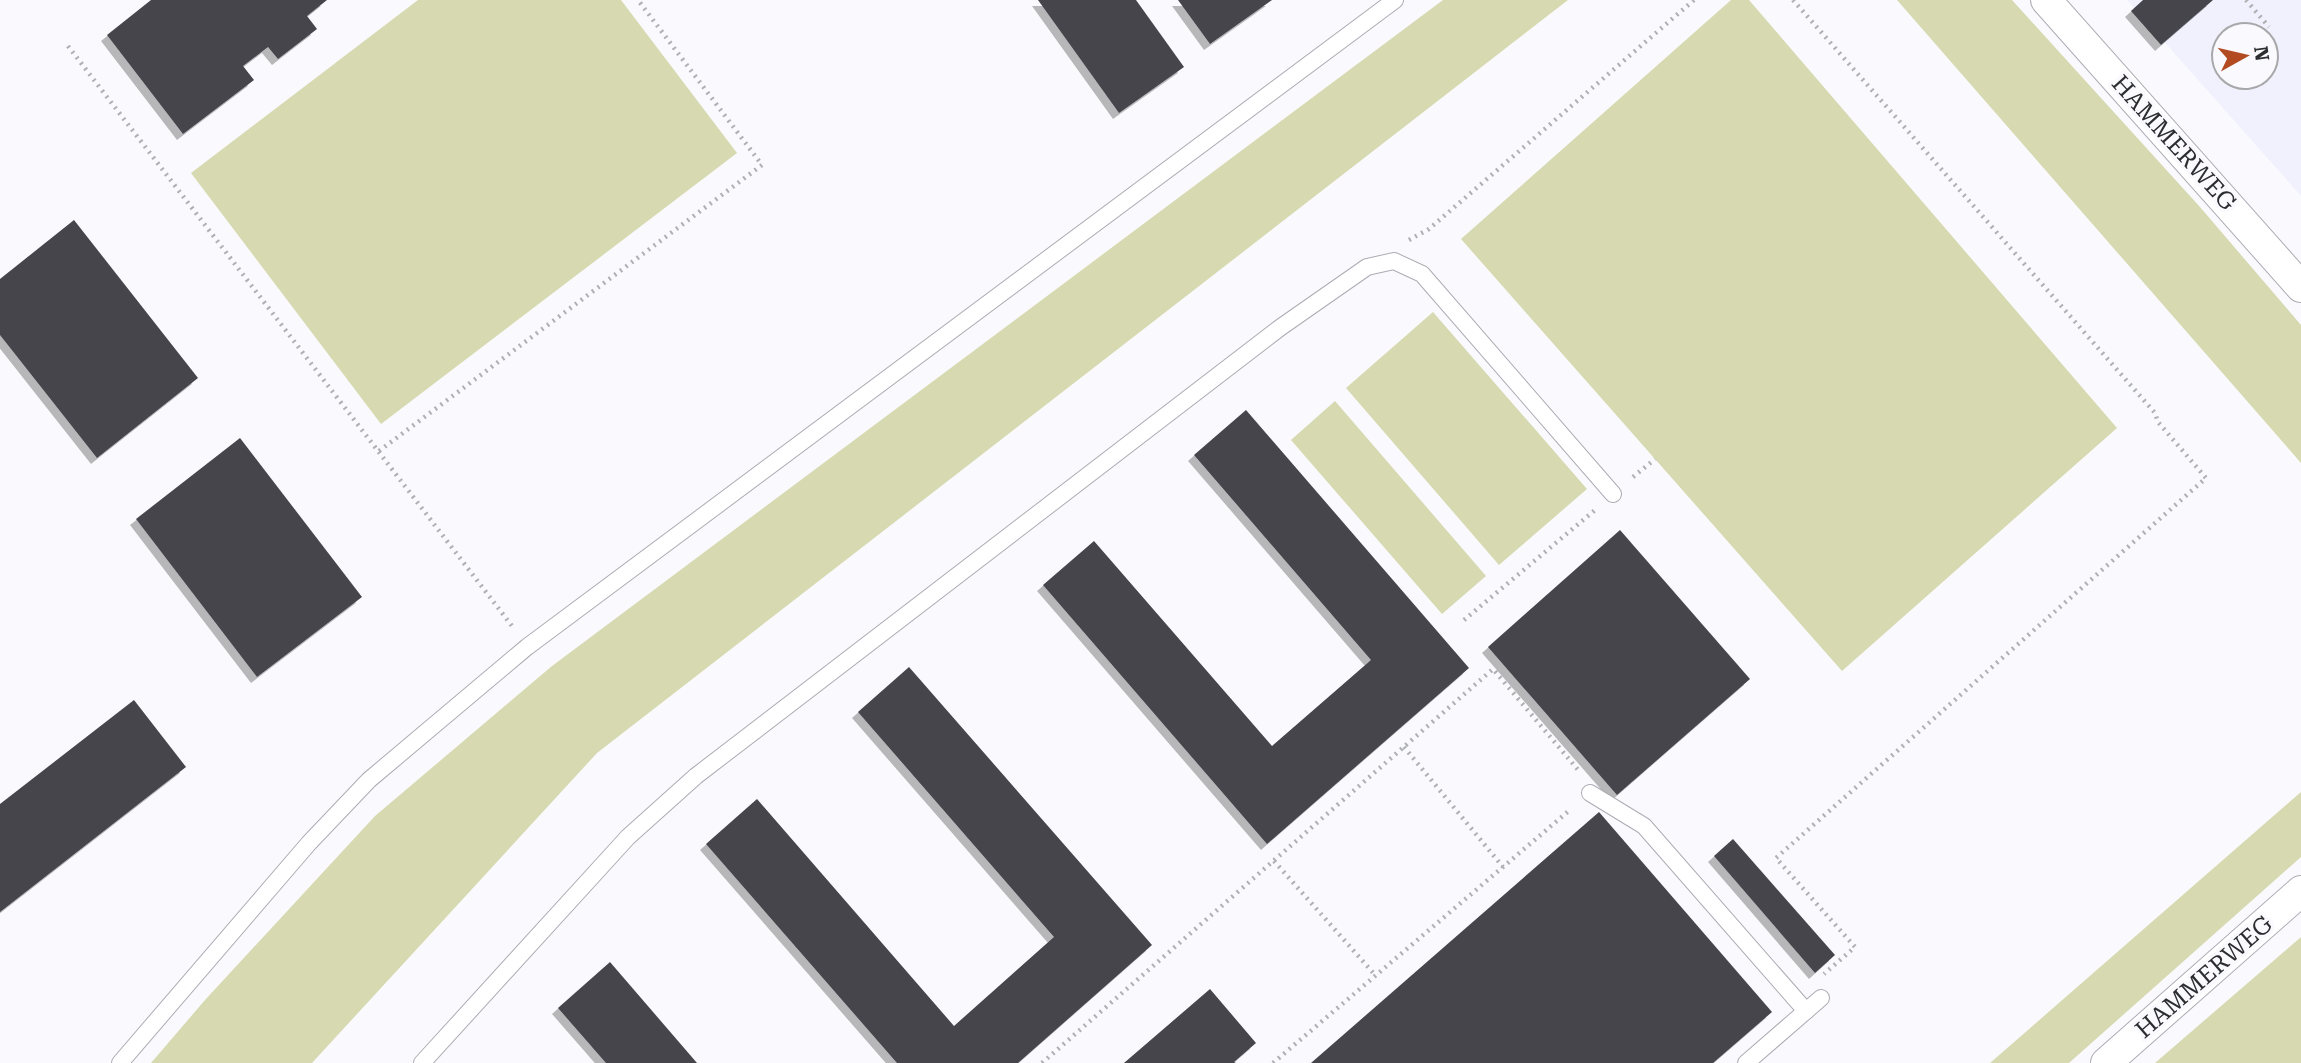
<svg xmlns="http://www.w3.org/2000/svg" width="2301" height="1063" font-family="'Roboto Serif',serif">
	<defs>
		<filter id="shadow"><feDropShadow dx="-6" dy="6" stdDeviation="0" flood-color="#0004"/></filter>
	</defs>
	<rect width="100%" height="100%" fill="#fafafe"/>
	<path fill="#f0f1fd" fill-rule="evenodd" d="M2127,0H2301V196ZM2224,35H2266V77H2224Z"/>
	<g fill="#d7d9b0">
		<polygon points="418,0 621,0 737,153 381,424 191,173"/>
		<polygon points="1443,0 1568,0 597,753 312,1063 151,1063 205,1000 375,816 552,666"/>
		<polygon points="1731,0 1749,0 2117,428 1842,671 1461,239"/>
		<polygon points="1897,0 2012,0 2200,207 2301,325 2301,463"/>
		<polygon points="1433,312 1587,489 1499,565 1346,388"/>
		<polygon points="1335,401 1486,576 1442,614 1291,440"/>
		<polygon points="2301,792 2301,857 2069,1063 1990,1063"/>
		<polygon points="2301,937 2301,1063 2155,1063"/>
	</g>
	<g fill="#44454b" filter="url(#shadow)">
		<polygon points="151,0 327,0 307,16 317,29 278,59 268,47 243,66 254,80 183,134 107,35"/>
		<polygon points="1038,0 1136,0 1184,67 1119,113"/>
		<polygon points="1178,0 1272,0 1210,44"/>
		<polygon points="2143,0 2213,0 2161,45 2131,11"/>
		<polygon points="74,220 198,378 97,458 0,335 0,279"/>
		<polygon points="1246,410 1469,668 1267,844 1043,585 1094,541 1272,746 1371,660 1194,455"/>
		<polygon points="240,438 362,597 257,677 136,519"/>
		<polygon points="1620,530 1750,679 1617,795 1488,647"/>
		<polygon points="909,667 1152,945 1018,1063 897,1063 706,844 757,799 954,1026 1054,937 858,712"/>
		<polygon points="134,700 186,767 0,912 0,804"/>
		<polygon points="1599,812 1772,1012 1713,1063 1311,1063"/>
		<polygon points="1733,839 1835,955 1815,973 1714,856"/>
		<polygon points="610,962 697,1063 606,1063 558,1008"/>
		<polygon points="1210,989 1256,1043 1234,1062 1236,1063 1124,1063"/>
	</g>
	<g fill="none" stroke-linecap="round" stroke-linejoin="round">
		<g stroke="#acadb4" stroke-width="18">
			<g id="lane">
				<polyline points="1590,793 1644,826 1806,1011"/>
				<polyline points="120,1063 309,843 369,780 527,647 1395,0"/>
				<polyline points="422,1063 628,837 696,776 1281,327 1367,267 1394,261 1422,274 1613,494"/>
				<polyline points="1746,1063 1821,998"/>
			</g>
		</g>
		<g stroke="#acadb4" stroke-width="32">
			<g id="street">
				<polyline points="2046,0 2301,287"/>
				<polyline points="2106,1063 2301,891"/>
			</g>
		</g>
		<g stroke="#afb0b3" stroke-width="4.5" stroke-dasharray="2 5" stroke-linecap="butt">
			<polyline points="1793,0 2155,413 2158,422 2206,478 1776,858 1855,947 1824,974"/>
			<polyline points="2246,0 2269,27"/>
			<polyline points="68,46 512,626"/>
			<polyline points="1409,240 1429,229 1694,0"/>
			<polyline points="379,451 762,165 638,0"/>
			<polyline points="1633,477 1655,459"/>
			<polyline points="1464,620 1595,510"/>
			<polyline points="1404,747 1503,867"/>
			<polyline points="1274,861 1376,976"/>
			<polyline points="1042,1063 1493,669 1579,771"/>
			<polyline points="1273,1063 1571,809"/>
		</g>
		<use href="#lane" stroke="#fff" stroke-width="16"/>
		<use href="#street" stroke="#fff" stroke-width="30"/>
	</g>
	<g text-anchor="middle" stroke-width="7" stroke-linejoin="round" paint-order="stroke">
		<g font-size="24" fill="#2c2d2f" stroke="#fafafe">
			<text transform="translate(2174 143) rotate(48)" y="8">HAMMERWEG</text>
			<text transform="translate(2204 977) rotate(-41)" y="8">HAMMERWEG</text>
		</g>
	</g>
	<g transform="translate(2245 56) rotate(82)"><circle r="33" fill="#fafafe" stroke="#a8a8ab" stroke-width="2"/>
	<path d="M0-5L12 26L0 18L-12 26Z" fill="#b24b22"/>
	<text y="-10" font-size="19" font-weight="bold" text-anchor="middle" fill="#2c2d2f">N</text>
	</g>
</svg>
